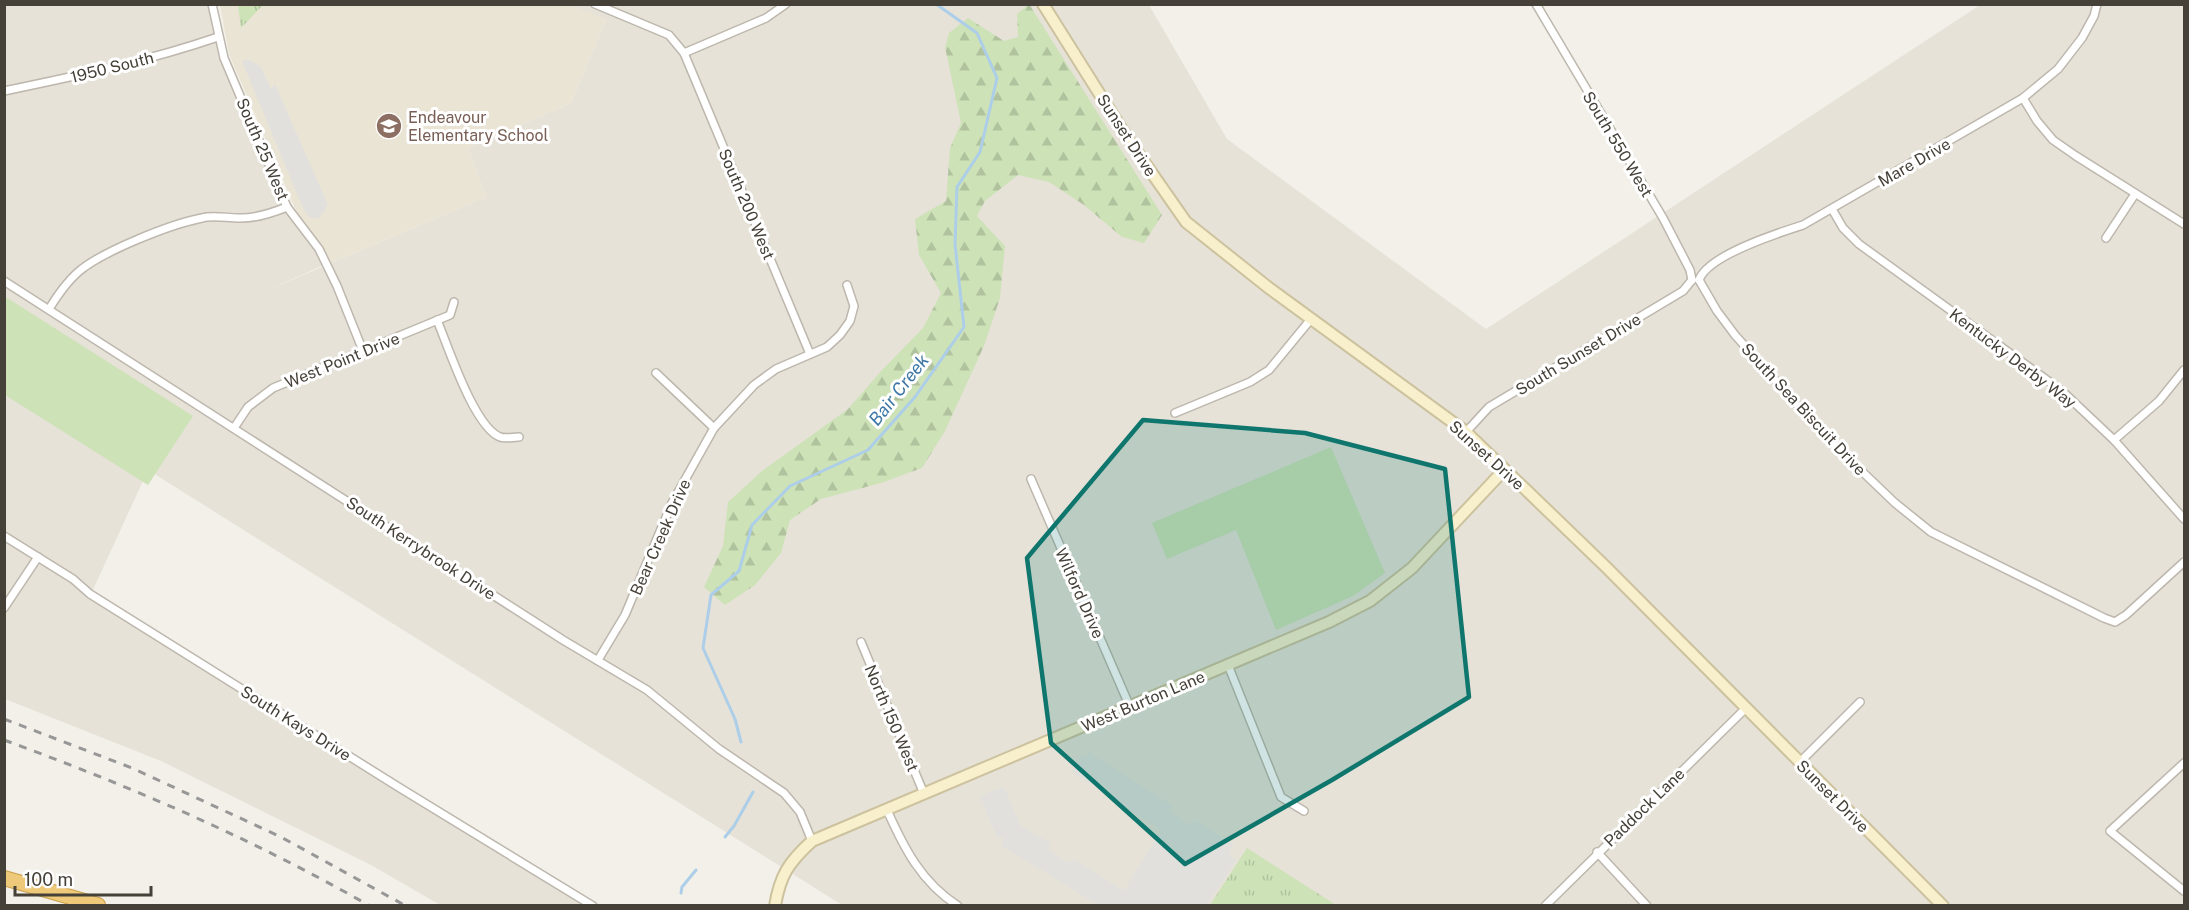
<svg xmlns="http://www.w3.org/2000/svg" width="2189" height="910" font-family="'Public Sans',sans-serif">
	<defs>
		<pattern id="forest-firs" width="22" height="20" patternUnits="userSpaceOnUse" patternTransform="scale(1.5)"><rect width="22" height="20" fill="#cde2b7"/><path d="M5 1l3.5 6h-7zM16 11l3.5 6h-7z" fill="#b1c39e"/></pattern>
		<pattern id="park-tufts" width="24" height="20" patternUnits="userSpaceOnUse" patternTransform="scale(1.5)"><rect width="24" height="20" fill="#cde2b7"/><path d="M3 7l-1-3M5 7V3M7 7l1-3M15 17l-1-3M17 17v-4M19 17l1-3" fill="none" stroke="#b1c39e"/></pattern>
	</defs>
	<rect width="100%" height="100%" fill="#f2f0e9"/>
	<polygon fill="#e6e2d8" points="5,5 212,5 218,37 287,207 326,264 268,290 486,197 468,148 571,103 606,20 568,5 1149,5 1227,139 1486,329 1980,5 2184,5 2184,905 842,905 148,470 91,594 593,905 440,905 371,865 161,761 5,699"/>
	<polygon fill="#eae4d5" points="568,4 606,20 571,103 468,148 486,197 331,263 323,248 299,218 229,54 220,5"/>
	<g fill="#cde2b7">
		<polygon points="4,296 193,416 148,485 5,395"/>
		<polygon points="1331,447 1385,573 1353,596 1276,630 1236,530 1167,559 1152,523"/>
	</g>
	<polygon fill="url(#forest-firs)" points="1029,4 1162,215 1144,243 1122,237 1084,205 1049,182 1018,175 985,201 977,216 1005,246 1000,298 984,346 945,431 922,468 881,483 821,499 790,520 781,553 755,585 725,605 704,587 723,546 728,502 762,471 848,409 883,369 923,328 941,293 919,255 915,219 946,201 950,148 961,123 945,47 949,33 968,18 1004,41 1018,37 1017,14"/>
	<g fill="url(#park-tufts)">
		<polygon points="238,5 238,4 263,5 241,28"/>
		<polygon points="1247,848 1336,905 1210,905"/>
	</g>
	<g fill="#e1e0dd">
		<polygon points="248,59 261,67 271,89 275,84 328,205 319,218 310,218 303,208 242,61"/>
		<polygon points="1088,752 1173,806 1170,812 1190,825 1195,820 1234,845 1229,854 1236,861 1207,905 1098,905 1001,845 1004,838 997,838 980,796 1004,787 1020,825 1051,844 1048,850 1069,863 1074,859 1124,891 1161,830 1108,796 1111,790 1093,779 1089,784 1072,773 1080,756 1086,757"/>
	</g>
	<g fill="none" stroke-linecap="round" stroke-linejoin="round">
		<g stroke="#adcee8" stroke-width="3">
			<polyline points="741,742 735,719 703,648 711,595 739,571 752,525 790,486 868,450 915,397 964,327 955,244 957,187 980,152 997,78 977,33 936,4"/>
			<polyline points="725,837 734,826 753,792"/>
			<polyline points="681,893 682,887 696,870"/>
		</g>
		<g stroke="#bdb7ad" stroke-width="10">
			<g id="street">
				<polyline points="212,4 224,58 287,207 319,249 337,286 363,351"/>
				<polyline points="595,4 669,35 684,53 810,354"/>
				<polyline points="1536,4 1663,218 1690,270 1692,280"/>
				<polyline points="684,53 766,18 786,4"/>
				<path d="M4,91C76,76 148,61 218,37"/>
				<polyline points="2023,98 2037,121 2053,140 2076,156 2184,224"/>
				<polyline points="1832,209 1843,228 1859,244 2062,391 2114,440 2184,519"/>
				<polyline points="2106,238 2135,194"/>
				<polyline points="1699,280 1717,311 1735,335 1823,434 1895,503 1931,532 2104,618 2115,622 2126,615 2184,562"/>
				<path d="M1699,280C1708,255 1778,233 1803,225L2023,98L2058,69L2082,38L2094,16L2097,4"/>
				<polyline points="4,281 563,640 647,690 719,749 784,793 800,812 812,841"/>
				<path d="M49,309C57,296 66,283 77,273C100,252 171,224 202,218C213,215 227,218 238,218C255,219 272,213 287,207"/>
				<path d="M437,320C448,346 474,427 500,437C505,439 513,437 519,437"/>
				<polyline points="656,373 714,428"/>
				<polyline points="1175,413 1250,382 1269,370 1311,319"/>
				<polyline points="234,428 248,407 273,388 450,315 454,302"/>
				<polyline points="1466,432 1489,407 1683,291 1692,280"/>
				<polyline points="2114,440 2159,401 2184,370"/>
				<polyline points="1031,479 1130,707"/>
				<polyline points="4,536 73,579 90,594 400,788 593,906"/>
				<polyline points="4,608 38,557"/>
				<polyline points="861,642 924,794"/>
				<polyline points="598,660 625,615 672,503 714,428 754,385 776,369 827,347 840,335 850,321 854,306 847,285"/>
				<polyline points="1228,665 1281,797 1304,811"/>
				<polyline points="1800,762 1860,702"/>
				<polyline points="2184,763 2110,831 2184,891"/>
				<path d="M887,810C904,848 921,882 958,906"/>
				<polyline points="1597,852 1647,906"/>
				<polyline points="1545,906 1745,709"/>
			</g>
		</g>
		<g stroke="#cdc29e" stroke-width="14">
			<g id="secondary">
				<polyline points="1043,4 1126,136 1186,222 1269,288 1466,432 1606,567 1943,906"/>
				<path d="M775,906C780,875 789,862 812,841L1329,622L1370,601L1412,568L1504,470"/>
			</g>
		</g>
		<g stroke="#cb9f4a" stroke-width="16">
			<polyline id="highway" points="4,878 98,905"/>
		</g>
		<use href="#street" stroke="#fff" stroke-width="7"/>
		<use href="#secondary" stroke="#f8efcd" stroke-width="10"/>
		<use href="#highway" stroke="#edc979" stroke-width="14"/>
		<g stroke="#979797" stroke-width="3" stroke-dasharray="8 8" stroke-linecap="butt">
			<polyline points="4,719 132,768 281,837 406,906"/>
			<path d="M4,740C130,786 253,839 370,906"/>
		</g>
	</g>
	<path fill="#0f766e" fill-opacity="0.2" stroke="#0f766e" stroke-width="4.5" stroke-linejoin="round" d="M1143,420L1305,433L1445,469L1469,697L1332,780L1185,864L1051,743L1027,558Z"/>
	<defs>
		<g id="school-disc" transform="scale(1.35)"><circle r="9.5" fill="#8d6e63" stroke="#fff"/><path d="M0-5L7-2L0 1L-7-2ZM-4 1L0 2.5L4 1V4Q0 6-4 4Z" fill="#fff"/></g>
	</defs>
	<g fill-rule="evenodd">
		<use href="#school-disc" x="389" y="126"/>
	</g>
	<g text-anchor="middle" stroke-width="6" stroke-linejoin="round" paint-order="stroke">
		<g font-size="16" fill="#454038" stroke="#fff">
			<text transform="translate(112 67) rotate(-14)" y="6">1950 South</text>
			<text transform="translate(1127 135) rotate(57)" y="6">Sunset Drive</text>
			<text transform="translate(1618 144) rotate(59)" y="6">South 550 West</text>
			<text transform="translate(263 149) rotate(67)" y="6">South 25 West</text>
			<text transform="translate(1914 162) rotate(-30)" y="6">Mare Drive</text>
			<text transform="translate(747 204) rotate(67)" y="6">South 200 West</text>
			<text transform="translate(1578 354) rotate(-31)" y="6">South Sunset Drive</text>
			<text transform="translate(2013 358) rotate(37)" y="6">Kentucky Derby Way</text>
			<text transform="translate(342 360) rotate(-22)" y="6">West Point Drive</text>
			<text transform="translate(1804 409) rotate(47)" y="6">South Sea Biscuit Drive</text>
			<text transform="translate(1487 455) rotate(42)" y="6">Sunset Drive</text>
			<text transform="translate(660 537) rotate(-66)" y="6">Bear Creek Drive</text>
			<text transform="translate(421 548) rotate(33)" y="6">South Kerrybrook Drive</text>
			<text transform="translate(1080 593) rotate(66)" y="6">Wilford Drive</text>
			<text transform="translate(1143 701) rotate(-23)" y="6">West Burton Lane</text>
			<text transform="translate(892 718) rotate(67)" y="6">North 150 West</text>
			<text transform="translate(296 723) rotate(32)" y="6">South Kays Drive</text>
			<text transform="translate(1833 796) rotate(45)" y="6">Sunset Drive</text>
			<text transform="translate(1644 807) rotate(-44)" y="6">Paddock Lane</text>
		</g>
		<g font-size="16" fill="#785e54" stroke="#fff" text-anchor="start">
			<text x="408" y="123">Endeavour<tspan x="408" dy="18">Elementary School</tspan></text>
		</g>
		<g font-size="18" font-style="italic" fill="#3e77a5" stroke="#fff">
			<text transform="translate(899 390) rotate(-52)" y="6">Bair Creek</text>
		</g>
	</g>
	<rect width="2189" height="910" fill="none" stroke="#454038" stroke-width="12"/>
	<path d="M15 886v9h136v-9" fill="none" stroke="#454038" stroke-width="3"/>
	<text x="24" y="886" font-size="18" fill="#454038" stroke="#ffffff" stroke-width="4.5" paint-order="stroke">100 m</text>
</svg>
